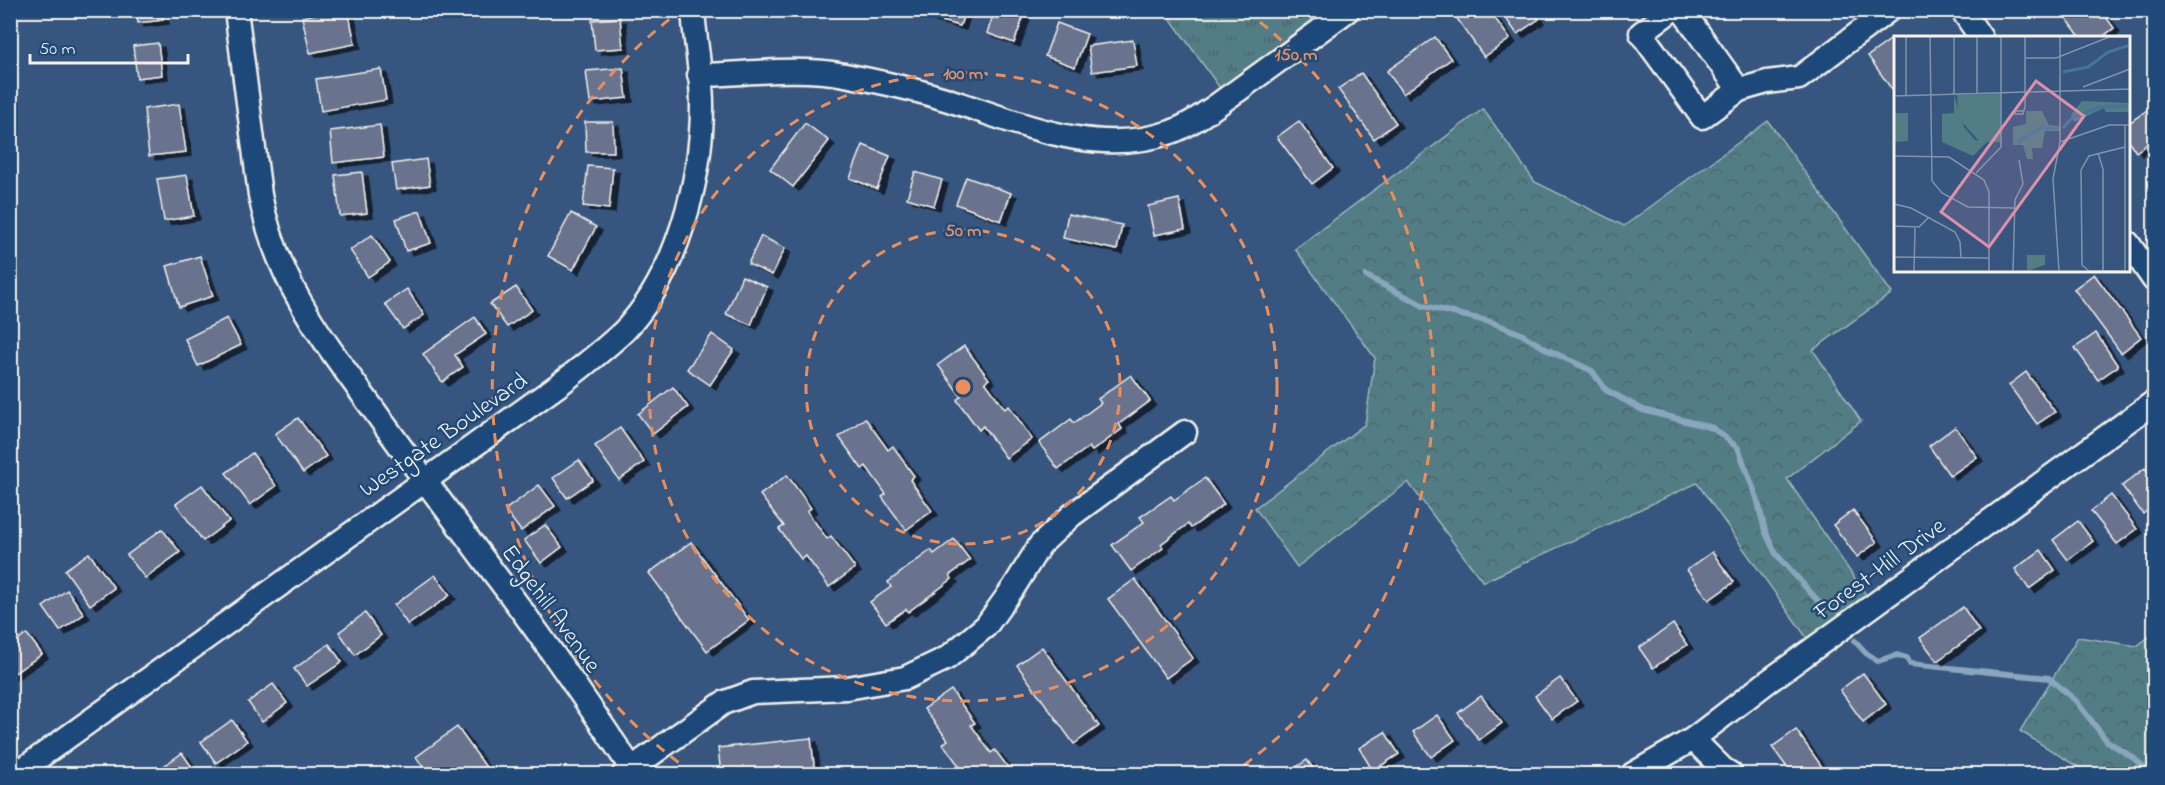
<svg xmlns="http://www.w3.org/2000/svg" width="2165" height="785" font-family="'Indie Flower',sans-serif">
	<defs>
		<pattern id="grass-tufts" width="24" height="20" patternUnits="userSpaceOnUse" patternTransform="scale(1.5)"><rect width="24" height="20" fill="#527d85"/><path d="M3 7l-1-3M5 7V3M7 7l1-3M15 17l-1-3M17 17v-4M19 17l1-3" fill="none" stroke="#4e6569"/></pattern>
		<pattern id="forest-crowns" width="20" height="18" patternUnits="userSpaceOnUse" patternTransform="scale(1.5)"><rect width="20" height="18" fill="#527d85"/><path d="M2 6a3 3 0 1 1 6 0M12 15a3 3 0 1 1 6 0" fill="none" stroke="#4e6569"/></pattern>
		<filter id="shadow"><feDropShadow dx="6" dy="4" stdDeviation="0" flood-color="#0009"/></filter>
	</defs>
	<rect width="100%" height="100%" fill="#365680"/>
	<filter id="ink" filterUnits="userSpaceOnUse"><feTurbulence type="fractalNoise" baseFrequency=".0167" numOctaves="2"/><feDisplacementMap in="SourceGraphic" scale="12" xChannelSelector="R" yChannelSelector="G"/><feConvolveMatrix kernelMatrix="1 2 1 2 8 2 1 2 1" color-interpolation-filters="sRGB"/></filter>
	<g filter="url(#ink)">
		<polygon fill="url(#grass-tufts)" stroke="#a3b7b6" stroke-width="1.5" points="1165,11 1348,11 1227,98"/>
		<g fill="url(#forest-crowns)" stroke="#a3b7b6" stroke-width="1.5">
			<polygon points="1483,109 1535,182 1624,226 1768,121 1892,293 1813,350 1861,421 1787,479 1873,605 1814,648 1697,483 1483,582 1408,482 1297,567 1255,508 1365,424 1375,358 1295,249"/>
			<polygon points="2154,633 2154,774 2089,774 2020,731 2078,637 2137,646"/>
		</g>
		<g fill="none" stroke-linecap="round" stroke-linejoin="round">
			<g stroke="#8aa6bd" stroke-width="6">
				<polyline points="1366,276 1424,306 1491,322 1521,334 1548,350 1592,371 1606,390 1643,410 1713,428 1738,448 1757,498 1765,531 1776,554 1819,602"/>
				<polyline points="1855,641 1866,653 1878,661 1897,655 1907,658 1910,664 2049,678 2076,701 2107,741 2132,757 2152,774"/>
			</g>
		</g>
		<g fill="#6b738d" stroke="#f4f1e8" stroke-width="1.5" filter="url(#shadow)">
			<polygon points="136,10 162,10 163,20 138,23"/>
			<polygon points="333,10 348,10 355,44 310,53 302,17"/>
			<polygon points="932,10 965,10 960,26 930,18"/>
			<polygon points="995,10 1026,10 1014,43 987,33"/>
			<polygon points="1451,10 1489,10 1510,39 1484,57"/>
			<polygon points="1500,10 1533,10 1539,19 1517,34"/>
			<polygon points="2064,10 2101,10 2114,28 2101,38 2081,38 2062,12"/>
			<polygon points="620,18 623,48 595,50 592,20"/>
			<polygon points="1057,23 1087,34 1075,67 1045,56"/>
			<polygon points="1435,37 1451,59 1403,94 1387,71"/>
			<polygon points="1893,38 1895,41 1895,94 1868,56"/>
			<polygon points="1133,40 1137,66 1092,72 1088,46"/>
			<polygon points="158,43 162,75 137,78 133,46"/>
			<polygon points="623,68 627,98 590,102 586,71"/>
			<polygon points="381,69 386,100 321,111 316,79"/>
			<polygon points="1361,73 1396,123 1374,139 1338,89"/>
			<polygon points="179,104 186,152 149,156 144,109"/>
			<polygon points="2154,105 2154,139 2136,152 2128,140 2128,124"/>
			<polygon points="1299,121 1333,168 1312,184 1277,137"/>
			<polygon points="585,122 613,122 614,152 586,152"/>
			<polygon points="805,123 829,141 793,187 770,169"/>
			<polygon points="380,125 384,157 333,163 330,131"/>
			<polygon points="863,145 890,156 877,189 850,178"/>
			<polygon points="426,159 430,185 396,190 392,164"/>
			<polygon points="588,166 613,168 609,209 583,206"/>
			<polygon points="362,172 367,213 340,216 335,175"/>
			<polygon points="915,172 942,180 934,206 907,198"/>
			<polygon points="187,175 194,216 164,221 157,179"/>
			<polygon points="966,177 1011,193 1001,221 956,204"/>
			<polygon points="1179,199 1185,229 1154,235 1148,206"/>
			<polygon points="420,211 431,243 406,251 396,219"/>
			<polygon points="571,213 596,227 573,270 548,256"/>
			<polygon points="1068,214 1122,225 1117,250 1063,238"/>
			<polygon points="372,235 390,262 368,277 350,250"/>
			<polygon points="761,236 785,248 772,275 748,264"/>
			<polygon points="200,256 213,296 179,307 167,266"/>
			<polygon points="2094,274 2141,337 2121,353 2074,289"/>
			<polygon points="742,276 767,287 751,325 726,314"/>
			<polygon points="516,287 532,310 507,327 490,304"/>
			<polygon points="407,289 424,315 403,329 385,304"/>
			<polygon points="475,317 486,334 455,355 463,367 442,382 423,354"/>
			<polygon points="227,318 241,345 198,366 185,339"/>
			<polygon points="2096,333 2118,366 2098,380 2075,348"/>
			<polygon points="712,334 734,350 710,385 687,369"/>
			<polygon points="964,346 989,379 985,382 1005,409 1009,406 1032,439 1006,458 983,426 979,430 957,400 961,396 938,365"/>
			<polygon points="2026,372 2055,412 2037,424 2009,385"/>
			<polygon points="1131,375 1150,401 1119,424 1122,429 1092,451 1089,447 1058,469 1039,443 1071,419 1074,423 1101,403 1098,399"/>
			<polygon points="673,387 688,407 653,434 638,414"/>
			<polygon points="298,418 326,456 303,473 275,434"/>
			<polygon points="865,418 888,450 893,446 914,476 910,480 932,511 906,530 882,497 886,494 866,466 862,469 839,437"/>
			<polygon points="1955,427 1977,457 1950,476 1929,446"/>
			<polygon points="620,428 644,462 619,480 595,446"/>
			<polygon points="252,453 276,486 250,505 226,473"/>
			<polygon points="579,460 593,480 567,498 553,478"/>
			<polygon points="2145,468 2154,480 2154,505 2143,514 2122,486"/>
			<polygon points="787,475 811,508 807,511 827,539 831,536 855,568 829,587 806,556 801,559 779,529 784,526 760,495"/>
			<polygon points="1205,478 1224,504 1191,528 1188,524 1161,544 1163,548 1131,571 1112,545 1144,522 1140,517 1171,496 1174,500"/>
			<polygon points="202,485 229,521 203,541 176,504"/>
			<polygon points="539,485 555,506 521,531 505,510"/>
			<polygon points="2111,495 2137,529 2117,544 2091,511"/>
			<polygon points="1853,510 1877,542 1857,557 1833,525"/>
			<polygon points="2078,521 2093,541 2068,560 2053,540"/>
			<polygon points="545,525 562,547 541,563 524,540"/>
			<polygon points="162,529 180,552 145,578 127,555"/>
			<polygon points="954,539 970,560 950,575 952,579 908,612 906,609 886,623 870,602 891,587 888,582 931,550 934,554"/>
			<polygon points="691,542 749,620 707,651 649,573"/>
			<polygon points="2041,550 2055,570 2029,589 2015,569"/>
			<polygon points="1712,552 1734,582 1709,600 1687,570"/>
			<polygon points="89,553 114,588 90,605 65,570"/>
			<polygon points="435,575 450,595 408,625 394,605"/>
			<polygon points="1135,579 1193,658 1166,678 1108,599"/>
			<polygon points="67,590 84,614 60,631 43,607"/>
			<polygon points="1963,607 1979,631 1937,661 1920,638"/>
			<polygon points="365,613 381,635 355,655 339,632"/>
			<polygon points="1673,624 1687,645 1653,668 1639,648"/>
			<polygon points="27,634 42,654 10,676 10,646"/>
			<polygon points="329,644 342,662 307,686 294,669"/>
			<polygon points="1042,647 1099,726 1074,744 1017,665"/>
			<polygon points="1863,673 1886,704 1863,722 1840,690"/>
			<polygon points="1560,678 1577,701 1552,719 1535,696"/>
			<polygon points="273,684 287,703 262,722 248,702"/>
			<polygon points="951,690 975,723 971,725 991,753 995,750 1013,774 973,774 970,770 965,774 943,744 948,740 924,709"/>
			<polygon points="1481,696 1502,723 1479,740 1458,713"/>
			<polygon points="1437,715 1455,740 1431,757 1413,732"/>
			<polygon points="232,720 247,741 216,763 201,742"/>
			<polygon points="457,727 491,774 428,774 416,757"/>
			<polygon points="1796,730 1827,774 1792,774 1772,747"/>
			<polygon points="1385,732 1399,754 1373,771 1359,748"/>
			<polygon points="811,738 815,774 721,774 718,748"/>
			<polygon points="182,753 197,774 155,774 154,773"/>
			<polygon points="1307,760 1317,774 1291,774 1289,772"/>
		</g>
		<g fill="none" stroke-linecap="round" stroke-linejoin="round">
			<g stroke="#f4f1e8" stroke-width="27">
				<g id="street">
					<path d="M236,10L260,195C277,281 321,337 371,406C410,461 450,514 490,568C540,633 586,701 632,769"/>
					<polyline points="1672,10 1641,33 1702,117 1739,90 1767,82 1799,78 1889,10"/>
					<polyline points="1682,10 1739,90"/>
					<polyline points="1962,10 1981,38"/>
					<path d="M699,75C748,74 797,66 845,75C871,80 899,86 925,93C1005,115 1087,161 1171,132C1195,123 1216,105 1237,91C1274,64 1311,37 1348,10"/>
					<polyline points="2128,243 2154,280"/>
					<polyline points="1693,739 1723,769 1731,774"/>
					<path d="M16,774L560,384C582,367 604,350 624,331C676,277 702,180 702,106C702,74 695,42 693,10"/>
					<polyline points="624,774 723,703 753,692 847,688 905,678 947,658 986,626 1014,587 1040,545 1072,515 1185,432"/>
					<polyline points="1633,774 1693,739 1766,683 2154,402"/>
				</g>
			</g>
			<use href="#street" stroke="#1f4a7a" stroke-width="22"/>
		</g>
	</g>
	<g fill="none" stroke="#ec8e59" stroke-width="3" stroke-dasharray="10 8">
		<circle cx="963" cy="387" r="157"/>
		<circle cx="963" cy="387" r="314"/>
		<path d="M693 773A471 471 0 0 1 680 11M1246 11A471 471 0 0 1 1233 773"/>
	</g>
	<g text-anchor="middle" stroke-width="5" stroke-linejoin="round" paint-order="stroke">
		<g font-size="24" fill="#f4f1e8" stroke="#1f4a7a">
			<text transform="translate(443 434) rotate(-35)" y="8">Westgate Boulevard</text>
			<text transform="translate(1879 568) rotate(-36)" y="8">Forest-Hill Drive</text>
			<text transform="translate(552 608) rotate(54)" y="8">Edgehill Avenue</text>
		</g>
	</g>
	<g transform="translate(1894 36)">
		<rect width="236" height="236" fill="#365680"/>
		<path d="M107,58V106H86L65,83L63,59Z" fill="#527d85"/>
		<path d="M60,59L70,91L81,104L93,106L79,120L48,106V78L60,77ZM188,65L235,67V76H212L210,72L180,86L177,79ZM132,75H148L155,89L166,90V95H151L148,112H138L139,123H133L129,109H119V91L132,88ZM0,77H14V105L0,106ZM133,219H151V229L133,235Z" fill="#527d85"/>
		<path fill="none" stroke="#4474a0" stroke-width="3" d="M169,36L194,31L214,16L236,9M169,92L178,82L204,71L236,70M124,106L148,91L164,93"/>
		<path fill="none" stroke="#8294aa" stroke-width="1.5" d="M36,0L38,145L48,157L74,171L121,172M131,22H162L215,1H236M189,51L236,33M83,58V0M60,59V0M0,60L236,53M12,60V0M129,75H121V78H129L131,71V0M231,89V235M166,106L215,89H236M231,111L195,120L187,134L188,229L195,235H231M204,117L209,133V235M0,120L55,121L90,144L95,156V235M82,137L107,111V0M0,168L17,172L61,196L66,206L67,222M0,190L25,191L35,181M0,221L95,222M20,235L21,192M119,235L121,164L129,148L125,124M165,235L159,143L166,106V0"/>
		<path fill="#de8fa9" fill-opacity="0.15" stroke="#de8fa9" stroke-width="3" d="M142,45L190,80L95,211L47,176Z"/>
		<rect width="236" height="236" fill="none" stroke="#f4f1e8" stroke-width="3"/>
	</g>
	<circle cx="963" cy="387" r="9" fill="#ec8e59" stroke="#1f4a7a" stroke-width="3"/>
	<g font-size="18" text-anchor="middle" font-weight="bold" fill="#ec8e59" stroke="#1f4a7a" stroke-width="5" stroke-linejoin="round" paint-order="stroke">
		<text x="1296" y="60">150 m</text>
		<text x="963" y="79">100 m</text>
		<text x="963" y="236">50 m</text>
	</g>
	<rect width="2165" height="785" fill="none" stroke="#1f4a7a" stroke-width="36"/>
	<rect x="18" y="18" width="2129" height="749" fill="none" stroke="#f4f1e8" stroke-width="2" filter="url(#ink)"/>
	<path d="M30 54v9h158v-9" fill="none" stroke="#f4f1e8" stroke-width="3"/>
	<text x="39" y="54" font-size="18" fill="#f4f1e8" stroke="#1f4a7a" stroke-width="4.5" paint-order="stroke">50 m</text>
</svg>
